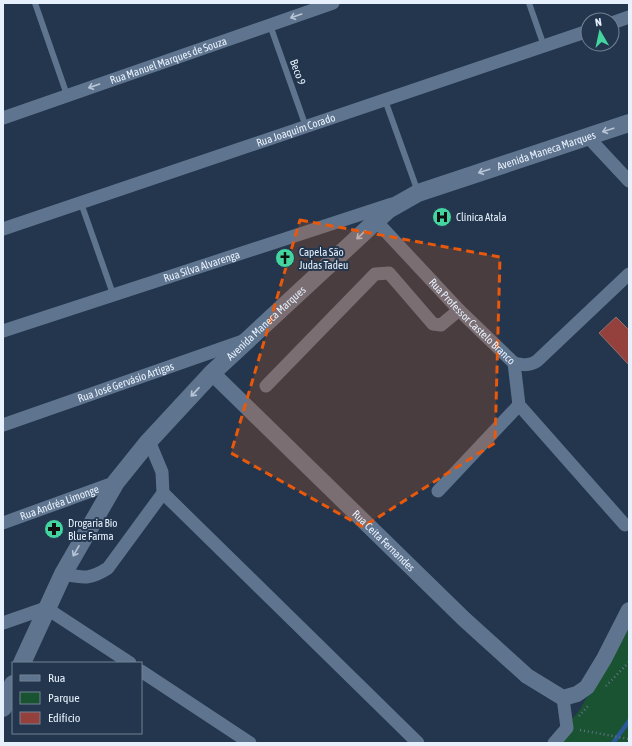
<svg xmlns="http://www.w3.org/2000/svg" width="632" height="746" font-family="'Asap Condensed',sans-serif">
	<rect width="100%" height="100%" fill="#23364d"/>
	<polygon fill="#195331" points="629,626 629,743 551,743 579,711"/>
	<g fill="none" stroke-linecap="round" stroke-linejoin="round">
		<polyline stroke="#2b5897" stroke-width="4.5" points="613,743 629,721"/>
	</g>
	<polygon fill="#94403d" stroke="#946f6c" points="616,317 629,330 629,365 599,333"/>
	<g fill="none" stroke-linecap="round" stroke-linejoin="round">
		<g stroke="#637387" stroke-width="2.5" stroke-dasharray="1 3" stroke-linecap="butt">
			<polyline points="606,686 629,662"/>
			<polyline points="579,716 588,706"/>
			<polyline points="580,730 629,739"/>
		</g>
		<g stroke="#5f748e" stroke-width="6">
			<polyline points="35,3 67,95"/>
			<polyline points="529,3 544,46"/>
			<polyline points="270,25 306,127"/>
			<polyline points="385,100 418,192"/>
			<polyline points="81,203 113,294"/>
		</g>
		<g stroke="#5f748e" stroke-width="13">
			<polyline points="612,23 629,17"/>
			<path id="s1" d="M3,118L333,3"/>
			<polyline points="587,136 629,181"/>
			<path id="s2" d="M376,221L459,310L514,363C523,365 529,366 537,361L629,274"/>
			<path id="s3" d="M3,229L588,31"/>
			<path id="s4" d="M3,331L392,204"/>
			<polyline points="514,363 519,405 625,525"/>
			<polyline points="266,386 375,274 389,273 433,324 441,325 459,310"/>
			<path id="s5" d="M3,425L243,341"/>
			<polyline points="438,491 519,405"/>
			<polyline points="163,493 418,743"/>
			<path id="s6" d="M3,523L116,482"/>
			<path d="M63,574C83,578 90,580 108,568L163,493L162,472L149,441"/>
			<polyline points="3,623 46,608 130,663"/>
			<polyline points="141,671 250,743"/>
			<polyline points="554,743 567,728 563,698"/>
		</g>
		<path stroke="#5f748e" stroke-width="16" id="s7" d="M212,373L464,619L527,676L563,698L577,694L587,687L604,659L629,610"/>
		<g stroke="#5f748e" stroke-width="18">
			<path id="s8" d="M22,663L63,574L116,482L149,441L212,373L376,221L388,210L418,193L629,123"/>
			<polyline points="3,708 13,684"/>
		</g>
	</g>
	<defs><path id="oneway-shaft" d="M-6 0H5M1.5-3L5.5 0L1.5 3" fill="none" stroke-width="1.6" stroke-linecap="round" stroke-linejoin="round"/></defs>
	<g stroke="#b7c5d6">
		<use href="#oneway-shaft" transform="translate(296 16) rotate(161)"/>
		<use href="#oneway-shaft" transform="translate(94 86) rotate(161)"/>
		<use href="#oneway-shaft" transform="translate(608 130) rotate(162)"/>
		<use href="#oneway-shaft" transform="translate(484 171) rotate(162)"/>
		<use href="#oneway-shaft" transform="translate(361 235) rotate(137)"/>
		<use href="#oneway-shaft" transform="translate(195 392) rotate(133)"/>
		<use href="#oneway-shaft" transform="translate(76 551) rotate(120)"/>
	</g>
	<path fill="#e8590c" fill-opacity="0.2" stroke="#e8590c" stroke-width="3" stroke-dasharray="8 5" stroke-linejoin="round" d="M300,220L500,257L495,443L363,527L231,453Z"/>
	<defs>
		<g id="hospital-disc" transform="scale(1)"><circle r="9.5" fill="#44d49f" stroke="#23364d"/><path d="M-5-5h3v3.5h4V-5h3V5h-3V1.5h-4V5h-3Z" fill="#111"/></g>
		<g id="church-disc" transform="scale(1)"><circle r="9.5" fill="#44d49f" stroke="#23364d"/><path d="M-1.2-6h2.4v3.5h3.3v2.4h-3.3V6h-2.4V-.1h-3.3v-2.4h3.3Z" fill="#111"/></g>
		<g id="pharmacy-disc" transform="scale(1)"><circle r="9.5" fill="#44d49f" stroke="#23364d"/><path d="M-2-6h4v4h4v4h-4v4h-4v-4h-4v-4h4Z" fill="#111"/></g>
	</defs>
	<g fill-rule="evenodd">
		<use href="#hospital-disc" x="442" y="217"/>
		<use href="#church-disc" x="285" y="258"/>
		<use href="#pharmacy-disc" x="54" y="529"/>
	</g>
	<g text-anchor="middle" stroke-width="4" stroke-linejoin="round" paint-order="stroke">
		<g font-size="11" fill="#e7f1fd" stroke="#23364d">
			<text dy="4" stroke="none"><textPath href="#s1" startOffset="175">Rua Manuel Marques de Souza</textPath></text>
			<text transform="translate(298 72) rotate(70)" y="4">Beco 9</text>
			<text dy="4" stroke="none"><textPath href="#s3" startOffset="309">Rua Joaquim Corado</textPath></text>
			<text dy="4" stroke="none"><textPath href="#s8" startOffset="759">Avenida Maneca Marques</textPath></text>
			<text dy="4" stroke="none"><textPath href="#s4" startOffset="209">Rua Silva Alvarenga</textPath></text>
			<text dy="4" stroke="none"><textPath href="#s2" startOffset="139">Rua Professor Castelo Branco</textPath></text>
			<text dy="4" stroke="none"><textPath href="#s8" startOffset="423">Avenida Maneca Marques</textPath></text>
			<text dy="4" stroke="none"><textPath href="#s5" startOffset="130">Rua José Gervásio Artigas</textPath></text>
			<text dy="4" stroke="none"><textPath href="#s6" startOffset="60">Rua Andréa Limonge</textPath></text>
			<text dy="4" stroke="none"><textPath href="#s7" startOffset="240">Rua Ceita Fernandes</textPath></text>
		</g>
		<g font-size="11" fill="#e7f1fd" stroke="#23364d" text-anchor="start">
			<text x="456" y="221">Clínica Atala</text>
			<text x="299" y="256">Capela São<tspan x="299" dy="13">Judas Tadeu</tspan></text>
			<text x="68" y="527">Drogaria Bio<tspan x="68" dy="13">Blue Farma</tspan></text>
		</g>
	</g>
	<rect width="632" height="746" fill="none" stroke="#e7f1fd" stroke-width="8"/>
	<rect x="12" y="662" width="130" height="72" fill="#23364d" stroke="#718193"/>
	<rect x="20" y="675" width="20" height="6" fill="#5f748e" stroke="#718193"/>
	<text x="48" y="682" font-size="12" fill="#e7f1fd">Rua</text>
	<rect x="20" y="692" width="20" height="12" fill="#195331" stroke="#718193"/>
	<text x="48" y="702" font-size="12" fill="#e7f1fd">Parque</text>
	<rect x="20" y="712" width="20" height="12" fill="#94403d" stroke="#718193"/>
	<text x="48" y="722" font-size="12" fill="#e7f1fd">Edifício</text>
	<g transform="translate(600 32) rotate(351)"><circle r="19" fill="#23364d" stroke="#718193"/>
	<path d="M0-3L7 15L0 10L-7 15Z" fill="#44d49f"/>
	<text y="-6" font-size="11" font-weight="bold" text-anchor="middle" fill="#e7f1fd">N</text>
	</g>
</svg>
